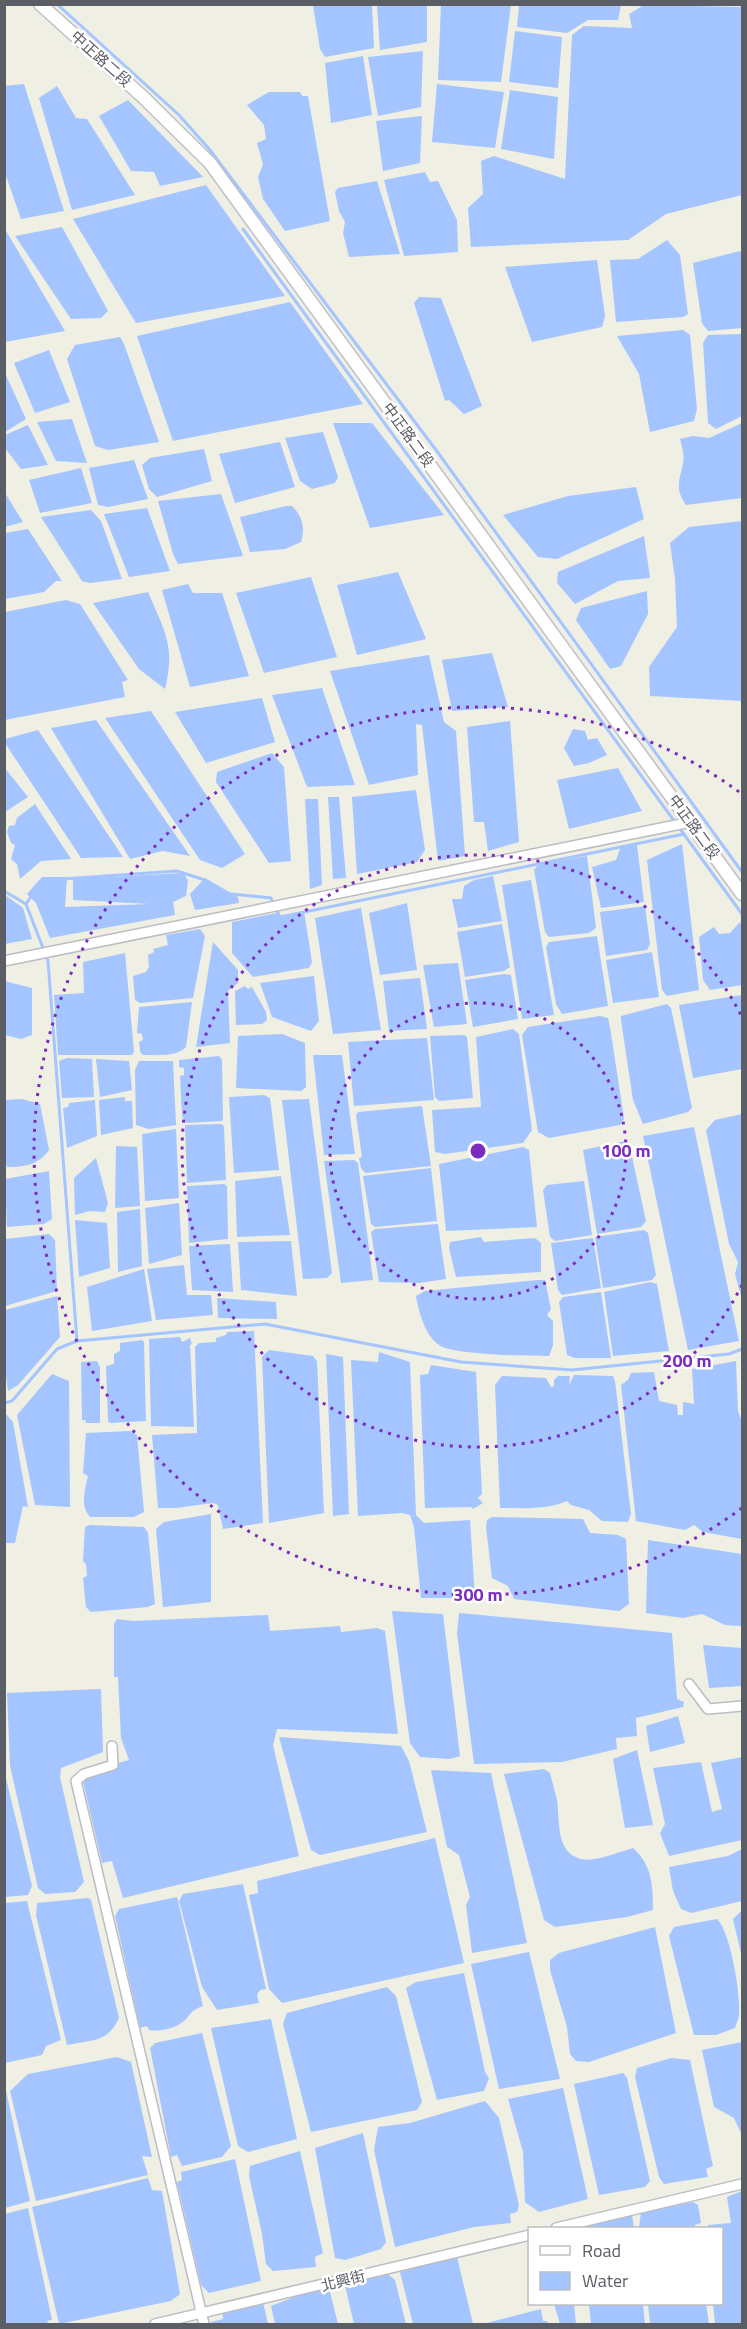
<svg xmlns="http://www.w3.org/2000/svg" width="747" height="2329" font-family="'Titillium Web','Noto Sans TC',sans-serif">
	<rect width="100%" height="100%" fill="#efefe4"/>
	<g fill="#a4c5ff">
		<polygon points="313,5 372,5 374,48 325,57 320,49"/>
		<polygon points="377,5 427,5 427,42 380,50"/>
		<polygon points="441,5 511,5 501,82 438,80"/>
		<polygon points="519,5 519,4 621,5 618,20 588,20 567,33 517,27"/>
		<polygon points="644,5 742,7 742,195 666,214 628,240 471,247 468,208 483,194 481,161 494,156 565,179 572,35 584,26 632,28 629,14"/>
		<polygon points="515,31 562,37 558,88 509,82"/>
		<polygon points="423,51 421,107 378,116 368,57"/>
		<polygon points="363,56 372,115 331,123 325,63"/>
		<polygon points="24,84 64,211 21,219 5,173 4,86"/>
		<polygon points="437,84 504,92 495,148 432,142"/>
		<polygon points="57,86 76,118 87,119 135,195 72,210 39,98"/>
		<polygon points="510,90 558,97 554,159 501,149"/>
		<polygon points="269,92 300,92 302,96 308,96 330,221 285,231 263,199 258,177 263,164 257,143 266,139 264,125 247,105"/>
		<polygon points="128,100 203,177 160,186 154,172 131,171 99,116"/>
		<polygon points="422,116 420,163 383,171 376,121"/>
		<polygon points="425,172 430,182 438,181 457,220 458,252 404,256 384,180"/>
		<polygon points="377,181 400,254 349,257 343,233 345,222 339,211 335,192 338,188"/>
		<polygon points="206,185 285,296 136,323 73,219"/>
		<polygon points="62,227 108,311 101,318 71,319 15,236"/>
		<polygon points="4,229 5,229 65,331 5,342"/>
		<polygon points="667,240 680,255 688,314 683,317 616,322 610,260 638,259"/>
		<polygon points="740,251 742,254 742,328 708,331 702,323 693,263"/>
		<polygon points="597,260 605,316 602,327 532,342 505,267"/>
		<polygon points="419,297 441,298 482,406 464,414 449,400 445,401 414,303"/>
		<polygon points="290,302 363,404 173,441 137,336"/>
		<polygon points="683,330 690,335 697,409 694,421 650,432 639,374 617,336"/>
		<polygon points="742,334 742,416 716,429 708,423 703,343 708,335"/>
		<polygon points="120,337 124,344 159,442 108,450 95,446 67,359 75,345"/>
		<polygon points="49,350 70,402 35,413 14,363"/>
		<polygon points="4,371 26,419 5,432 4,432"/>
		<polygon points="72,419 87,463 56,461 37,422"/>
		<polygon points="333,423 372,423 444,515 370,528"/>
		<path d="M742,423V498L686,505C675,489 679,481 683,464C685,455 682,447 680,439L693,436L709,438Z"/>
		<polygon points="28,425 48,465 21,469 5,448 5,435"/>
		<polygon points="323,432 338,477 335,483 312,489 300,481 285,438"/>
		<polygon points="280,442 295,487 235,503 219,454"/>
		<polygon points="204,449 212,481 157,497 149,489 142,465 150,458"/>
		<polygon points="134,460 148,499 108,507 98,505 89,468"/>
		<polygon points="81,468 92,503 40,513 29,480"/>
		<polygon points="636,487 644,519 557,559 538,557 503,515 568,496"/>
		<polygon points="5,493 23,522 5,527"/>
		<polygon points="221,494 243,556 178,564 173,554 158,501"/>
		<path d="M286,506H292C303,517 305,528 301,542L285,549L250,552L240,517Z"/>
		<polygon points="147,508 170,571 129,577 104,514"/>
		<polygon points="91,510 101,521 122,579 90,583 82,581 41,517"/>
		<polygon points="742,521 742,701 650,696 649,667 677,627 675,579 670,543 689,527"/>
		<polygon points="28,529 62,581 56,581 44,592 5,599 5,533"/>
		<polygon points="644,536 650,578 618,581 575,604 557,583 558,572"/>
		<polygon points="398,572 426,639 357,655 337,585"/>
		<polygon points="311,577 337,657 264,673 236,593"/>
		<polygon points="188,584 193,593 222,593 249,676 190,687 162,590"/>
		<polygon points="647,591 648,614 621,666 610,669 576,620 581,608"/>
		<path d="M148,592C164,630 176,646 165,689L139,669L93,603Z"/>
		<polygon points="66,600 80,604 128,680 122,682 125,697 5,720 5,612"/>
		<polygon points="492,653 508,707 452,711 442,660"/>
		<polygon points="429,655 444,722 456,731 465,856 438,861 422,725 416,724 418,775 369,785 330,671"/>
		<polygon points="322,688 355,785 307,787 272,695"/>
		<polygon points="262,698 275,742 206,763 175,712"/>
		<polygon points="151,711 245,854 222,868 200,860 105,718"/>
		<polygon points="96,720 190,856 163,851 130,859 51,728"/>
		<polygon points="510,721 519,842 488,851 484,822 474,822 467,727"/>
		<polygon points="573,729 585,731 588,740 597,738 607,755 589,763 574,766 564,748"/>
		<polygon points="38,730 123,857 81,858 5,743 5,739"/>
		<polygon points="272,753 284,767 291,861 269,863 216,782 217,772"/>
		<polygon points="4,767 28,797 5,812 4,812"/>
		<polygon points="618,768 642,811 569,829 557,780"/>
		<polygon points="416,790 425,850 417,862 357,874 352,797"/>
		<polygon points="328,797 339,797 346,878 333,879"/>
		<polygon points="305,799 318,799 322,885 310,889"/>
		<polygon points="35,804 71,859 41,861 20,879 17,864 11,859 15,845 11,843 7,832 9,826 15,825 17,818"/>
		<polygon points="682,844 699,990 667,996 662,990 647,860"/>
		<polygon points="637,845 644,902 601,908 592,867 616,860 621,846"/>
		<polygon points="587,856 596,928 589,933 549,937 545,932 534,870 538,865"/>
		<polygon points="184,873 188,881 186,896 173,902 175,915 50,938 36,903 27,894 42,877 67,877 65,907 150,904 73,900 73,879"/>
		<polygon points="493,876 502,921 458,928 452,899 462,899 464,886 474,880"/>
		<polygon points="205,878 238,897 239,903 195,910 190,894"/>
		<polygon points="531,880 554,1015 522,1019 502,885"/>
		<polygon points="5,895 23,908 32,939 5,944"/>
		<polygon points="407,903 417,970 380,975 369,913"/>
		<polygon points="645,906 650,944 647,950 606,956 600,912"/>
		<polygon points="361,908 381,1030 333,1034 315,918"/>
		<polygon points="304,911 312,962 309,968 253,977 232,953 232,922 277,913 281,918"/>
		<polygon points="740,922 742,926 742,985 710,990 703,980 699,937 714,927 719,934 730,933"/>
		<polygon points="502,924 510,967 504,971 465,977 457,932"/>
		<polygon points="200,929 205,936 193,998 140,1003 135,1000 133,976 146,972 149,967 148,955 154,952 153,949 168,945 166,935"/>
		<polygon points="597,936 608,1006 562,1014 556,1004 546,947 549,942"/>
		<polygon points="213,942 238,970 238,983 228,991 230,1043 196,1047"/>
		<polygon points="652,952 659,997 613,1003 606,960"/>
		<polygon points="125,953 134,1052 132,1055 58,1055 54,995 84,993 83,962"/>
		<polygon points="458,963 467,1024 434,1027 423,965"/>
		<polygon points="504,974 511,975 518,1019 473,1027 465,980"/>
		<polygon points="314,976 319,1021 311,1031 272,1017 260,983"/>
		<polygon points="420,978 427,1029 389,1031 383,981"/>
		<polygon points="4,981 32,988 32,1035 21,1039 5,1035"/>
		<polygon points="245,986 248,989 252,987 266,1012 267,1020 262,1024 236,1025 235,991"/>
		<polygon points="742,995 742,1069 693,1078 679,1005"/>
		<path d="M192,1002L186,1047C176,1057 158,1055 143,1055L140,1052L139,1042L143,1040L142,1034L137,1033L139,1007Z"/>
		<polygon points="667,1004 671,1008 692,1108 688,1112 643,1124 633,1100 621,1020 621,1016"/>
		<polygon points="600,1016 608,1018 610,1027 624,1119 620,1125 549,1138 538,1132 522,1035 528,1027"/>
		<polygon points="513,1029 519,1034 532,1130 523,1143 445,1154 435,1152 432,1110 481,1107 476,1037"/>
		<polygon points="282,1034 305,1043 306,1087 301,1091 236,1088 238,1036"/>
		<polygon points="464,1035 467,1037 473,1098 439,1101 435,1097 430,1036"/>
		<polygon points="427,1038 434,1100 354,1106 348,1042"/>
		<polygon points="313,1055 342,1055 355,1154 324,1155"/>
		<polygon points="219,1056 222,1060 223,1119 222,1121 186,1123 182,1116 180,1076 184,1075 184,1068 179,1067 179,1060"/>
		<polygon points="67,1058 92,1059 94,1097 62,1098 59,1061"/>
		<polygon points="96,1059 129,1061 132,1090 100,1097"/>
		<polygon points="139,1061 173,1061 176,1125 149,1129 136,1125 135,1070"/>
		<polygon points="264,1095 270,1098 279,1170 234,1173 229,1097"/>
		<polygon points="125,1097 125,1101 132,1101 133,1128 101,1135 99,1100"/>
		<path d="M22,1099L40,1104L49,1150C38,1165 25,1167 7,1167L4,1155L5,1100Z"/>
		<polygon points="309,1099 332,1273 327,1278 303,1279 282,1100"/>
		<polygon points="95,1100 97,1136 67,1148 63,1108 68,1107 69,1103"/>
		<polygon points="422,1106 431,1166 365,1173 361,1168 359,1158 362,1157 356,1115 358,1112"/>
		<polygon points="742,1114 742,1300 735,1274 738,1262 729,1244 706,1130 715,1120"/>
		<polygon points="221,1124 224,1126 226,1180 187,1183 185,1125"/>
		<polygon points="694,1127 739,1341 688,1350 643,1136"/>
		<polygon points="176,1129 179,1198 145,1201 142,1134"/>
		<polygon points="625,1141 629,1143 646,1221 641,1227 597,1234 583,1150"/>
		<polygon points="116,1146 137,1147 140,1206 115,1208"/>
		<polygon points="523,1147 529,1150 537,1227 446,1231 439,1164"/>
		<polygon points="96,1158 108,1203 105,1212 90,1211 75,1215 74,1178"/>
		<polygon points="354,1160 358,1163 373,1280 341,1283 324,1161"/>
		<polygon points="431,1168 437,1221 375,1227 371,1224 363,1176"/>
		<polygon points="49,1171 52,1219 44,1224 7,1227 5,1179"/>
		<polygon points="281,1176 290,1235 237,1237 235,1181"/>
		<polygon points="584,1181 592,1235 555,1241 550,1237 543,1190 547,1185"/>
		<polygon points="224,1184 227,1186 228,1239 189,1243 187,1186"/>
		<polygon points="179,1203 182,1255 149,1264 145,1208"/>
		<polygon points="140,1209 142,1266 118,1272 117,1212"/>
		<polygon points="75,1220 107,1223 110,1268 79,1277"/>
		<polygon points="438,1224 446,1279 419,1283 379,1282 371,1232 375,1229"/>
		<polygon points="644,1230 648,1233 656,1275 652,1280 603,1288 595,1237"/>
		<polygon points="49,1234 55,1240 57,1291 5,1306 5,1239"/>
		<polygon points="481,1237 484,1242 535,1238 541,1243 541,1272 456,1277 449,1248 450,1242"/>
		<polygon points="593,1238 601,1288 562,1295 558,1290 551,1243"/>
		<polygon points="291,1241 297,1296 241,1290 238,1242"/>
		<polygon points="230,1244 233,1292 192,1290 189,1246"/>
		<polygon points="184,1265 187,1295 211,1295 213,1315 156,1320 147,1269"/>
		<polygon points="144,1269 152,1321 92,1331 87,1287"/>
		<path d="M538,1280H545L551,1309L547,1315L553,1321V1345L549,1356C530,1356 452,1355 439,1345C425,1335 419,1313 416,1296L425,1291Z"/>
		<polygon points="650,1282 657,1284 669,1351 613,1356 604,1292"/>
		<polygon points="601,1292 611,1358 575,1358 567,1355 559,1302 563,1297"/>
		<polygon points="57,1296 60,1337 18,1385 8,1391 5,1368 5,1310"/>
		<polygon points="217,1298 276,1302 277,1319 218,1318"/>
		<polygon points="254,1331 263,1523 223,1529 218,1505 213,1503 176,1508 158,1508 152,1435 197,1433 195,1347 199,1343 216,1342 216,1338 226,1335 227,1332"/>
		<polygon points="180,1337 182,1342 190,1338 192,1344 190,1345 194,1427 151,1426 149,1339"/>
		<polygon points="142,1340 144,1342 146,1421 110,1423 108,1421 106,1366 114,1364 114,1354 120,1351 120,1343"/>
		<polygon points="269,1350 313,1356 317,1361 324,1513 269,1523 262,1357"/>
		<polygon points="379,1352 410,1362 416,1515 424,1523 470,1520 475,1598 421,1598 414,1527 410,1515 402,1513 358,1516 351,1360 378,1362"/>
		<polygon points="326,1354 343,1357 349,1514 333,1516"/>
		<polygon points="97,1361 100,1367 100,1423 86,1423 85,1420 82,1420 81,1362"/>
		<polygon points="736,1361 738,1411 742,1422 742,1539 703,1532 694,1525 685,1530 636,1521 621,1385 628,1380 631,1373 654,1372 659,1401 677,1405 678,1415 683,1415 683,1402 694,1404 692,1369"/>
		<polygon points="431,1365 476,1372 482,1494 478,1498 483,1503 473,1509 471,1507 425,1508 420,1375 428,1374"/>
		<polygon points="52,1374 69,1381 70,1507 35,1505 17,1415"/>
		<path d="M574,1375L613,1376L615,1381L631,1514L628,1522L602,1521L589,1510L571,1505L567,1501C547,1510 522,1508 500,1508L495,1385L502,1376L546,1378L551,1387L554,1386V1380L558,1376H570L569,1385Z"/>
		<polygon points="6,1414 13,1422 28,1507 23,1506 15,1543 5,1543"/>
		<path d="M130,1431L137,1435L144,1512L134,1517H90C80,1506 85,1489 88,1476L83,1473L86,1433Z"/>
		<polygon points="211,1514 211,1602 163,1607 156,1529 164,1522"/>
		<polygon points="492,1517 583,1519 590,1533 618,1535 626,1539 629,1604 619,1611 514,1599 508,1586 492,1578 486,1527 487,1520"/>
		<polygon points="90,1525 144,1527 148,1533 155,1604 148,1607 91,1612 86,1607 83,1578 87,1576 86,1564 83,1561 85,1527"/>
		<polygon points="648,1540 742,1554 742,1626 725,1625 702,1614 683,1618 646,1613"/>
		<polygon points="392,1611 443,1614 460,1756 450,1759 420,1757 410,1743"/>
		<polygon points="459,1613 672,1633 677,1699 684,1702 683,1707 636,1718 637,1736 616,1738 617,1749 562,1762 474,1764 457,1633"/>
		<polygon points="268,1615 270,1631 340,1626 341,1632 377,1628 385,1631 398,1734 277,1729 273,1745 299,1856 123,1898 112,1861 102,1863 81,1773 129,1760 121,1738 118,1677 114,1677 114,1624 117,1619 133,1621"/>
		<polygon points="703,1645 742,1648 742,1686 709,1688"/>
		<polygon points="101,1689 103,1752 61,1768 60,1777 84,1882 75,1892 45,1894 38,1888 10,1766 7,1693"/>
		<polygon points="678,1716 685,1743 650,1752 646,1726"/>
		<polygon points="279,1737 401,1746 409,1761 427,1832 320,1855 311,1850"/>
		<polygon points="637,1750 653,1825 625,1828 613,1759"/>
		<polygon points="742,1757 742,1840 669,1856 660,1833 665,1824 653,1768 701,1762 712,1812 722,1809 711,1763"/>
		<path d="M544,1769L550,1773C552,1782 555,1791 557,1800C560,1818 555,1850 578,1858C593,1864 618,1852 633,1848C652,1865 653,1885 653,1910L627,1917L555,1927L544,1920L504,1774Z"/>
		<polygon points="4,1770 32,1886 28,1895 5,1897"/>
		<polygon points="431,1770 491,1773 527,1943 472,1953 466,1905 470,1897 459,1855 447,1847"/>
		<polygon points="435,1838 464,1963 282,2003 269,1989 249,1895 258,1893 257,1881"/>
		<polygon points="742,1849 742,1901 691,1913 681,1909 673,1891 669,1867 728,1856"/>
		<polygon points="243,1884 266,1989 260,1990 257,1995 259,2003 217,2010 202,1987 179,1901 183,1894"/>
		<path d="M177,1897L203,2006C188,2011 191,2017 181,2023C173,2029 158,2032 149,2030L147,2026L140,2028L115,1916L119,1909Z"/>
		<path d="M88,1898L91,1900L119,2018C108,2043 91,2040 67,2045L36,1915L37,1903Z"/>
		<polygon points="27,1901 61,2040 46,2046 42,2055 5,2063 5,1903"/>
		<polygon points="742,1910 742,1958 733,1919"/>
		<path d="M717,1919C730,1930 741,1995 739,2014C739,2019 736,2024 735,2028L716,2035H694L669,1936L674,1927Z"/>
		<polygon points="655,1927 676,2033 589,2062 576,2061 570,2054 567,2027 550,1970 550,1960 559,1953"/>
		<polygon points="529,1952 560,2079 499,2089 471,1964"/>
		<polygon points="464,1973 485,2072 489,2078 484,2091 437,2100 406,1988 416,1982"/>
		<polygon points="387,1987 396,1996 422,2102 417,2110 311,2132 283,2024 287,2013"/>
		<polygon points="271,2019 297,2139 248,2152 238,2146 211,2028"/>
		<polygon points="202,2033 231,2146 222,2157 182,2166 177,2155 171,2157 150,2048 155,2043"/>
		<polygon points="742,2042 742,2135 734,2118 714,2107 702,2050"/>
		<polygon points="117,2057 131,2062 152,2157 142,2156 148,2175 36,2201 10,2091 28,2074"/>
		<polygon points="671,2058 690,2060 713,2166 706,2169 708,2177 664,2184 659,2177 635,2077 637,2068"/>
		<polygon points="623,2073 627,2078 650,2181 645,2187 599,2195 574,2084"/>
		<polygon points="5,2086 30,2201 5,2208"/>
		<polygon points="563,2088 588,2199 539,2212 525,2202 523,2152 508,2099"/>
		<polygon points="485,2101 499,2118 519,2205 517,2212 510,2214 511,2223 474,2227 395,2247 374,2150 378,2127 410,2123"/>
		<polygon points="363,2133 386,2242 381,2249 345,2260 335,2258 315,2148"/>
		<polygon points="300,2151 323,2253 315,2257 316,2267 273,2271 266,2264 262,2234 249,2176 250,2166"/>
		<polygon points="235,2159 261,2281 209,2293 201,2285 177,2182 182,2180 181,2172"/>
		<polygon points="148,2178 152,2190 162,2191 180,2294 171,2301 59,2324 32,2207"/>
		<polygon points="742,2191 742,2323 715,2323 713,2304 722,2304 722,2228 708,2228 708,2225 731,2223 727,2197"/>
		<polygon points="693,2202 698,2205 701,2223 695,2225 695,2228 639,2228 641,2212"/>
		<polygon points="28,2208 52,2320 47,2321 49,2324 5,2324 5,2214"/>
		<polygon points="632,2214 634,2228 585,2228 585,2225"/>
		<polygon points="457,2257 473,2324 413,2324 400,2272 408,2270 408,2266"/>
		<polygon points="386,2273 395,2280 406,2324 354,2324 344,2281"/>
		<polygon points="328,2284 338,2324 275,2324 271,2306"/>
		<polygon points="263,2302 268,2324 211,2324 211,2322 223,2319 222,2309"/>
		<polygon points="554,2304 574,2304 576,2324 560,2324"/>
		<polygon points="589,2304 643,2304 645,2324 591,2324"/>
		<polygon points="648,2304 706,2304 709,2324 650,2324"/>
		<polygon points="541,2309 543,2321 547,2321 548,2324 483,2324"/>
	</g>
	<g fill="none" stroke-linecap="round" stroke-linejoin="round">
		<g stroke="#a4c5ff" stroke-width="3">
			<polyline points="57,4 179,115 210,150 436,450 742,872"/>
			<polyline points="243,229 742,914"/>
			<polyline points="63,879 177,871 205,880"/>
			<polyline points="4,891 26,904 48,961 77,1341"/>
			<polyline points="232,894 271,898 273,903"/>
			<polyline points="26,904 32,895"/>
			<polyline points="276,909 280,917 684,834"/>
			<polyline points="4,1403 12,1401 57,1349 77,1341 265,1324 461,1362 572,1370 729,1354 742,1349"/>
		</g>
		<g stroke="#bcbdc3" stroke-width="12">
			<g id="street">
				<polyline points="4,961 691,822"/>
				<polyline points="689,1684 708,1709 742,1706"/>
				<polyline points="112,1746 113,1765 84,1774 76,1781 204,2324"/>
				<polyline points="556,2228 742,2184"/>
				<polyline points="155,2324 530,2235"/>
			</g>
		</g>
		<g stroke="#bfc0c8" stroke-width="15">
			<polyline id="secondary" points="40,4 143,97 210,163 742,894"/>
		</g>
		<use href="#street" stroke="#fff" stroke-width="9"/>
		<use href="#secondary" stroke="#fff" stroke-width="12"/>
	</g>
	<g fill="none" stroke="#7b2cbf" stroke-width="3" stroke-dasharray="3 6">
		<circle cx="478" cy="1151" r="148"/>
		<path d="M742 1285A296 296 0 1 1 742 1017"/>
		<path d="M742 1508A444 444 0 1 1 742 794"/>
	</g>
	<g text-anchor="middle" stroke-width="5" stroke-linejoin="round" paint-order="stroke">
		<g font-size="15" fill="#5c5e65" stroke="#fff">
			<text transform="translate(101 59) rotate(42)" y="5">中正路二段</text>
			<text transform="translate(408 435) rotate(54)" y="5">中正路二段</text>
			<text transform="translate(694 827) rotate(54)" y="5">中正路二段</text>
			<text transform="translate(343 2281) rotate(-14)" y="5">北興街</text>
		</g>
	</g>
	<circle cx="478" cy="1151" r="9" fill="#7b2cbf" stroke="#fff" stroke-width="3"/>
	<g font-size="18" text-anchor="middle" font-weight="bold" fill="#7b2cbf" stroke="#fff" stroke-width="5" stroke-linejoin="round" paint-order="stroke">
		<text x="626" y="1157">100 m</text>
		<text x="687" y="1367">200 m</text>
		<text x="478" y="1601">300 m</text>
	</g>
	<rect width="747" height="2329" fill="none" stroke="#5c5e65" stroke-width="12"/>
	<rect x="528" y="2227" width="195" height="78" fill="#ffffff" stroke="#bebfc1" stroke-width="1.5"/>
	<rect x="540" y="2246" width="30" height="9" fill="#ffffff" stroke="#bebfc1" stroke-width="1.5"/>
	<text x="582" y="2257" font-size="18" fill="#5c5e65">Road</text>
	<rect x="540" y="2272" width="30" height="18" fill="#a4c5ff" stroke="#bebfc1" stroke-width="1.5"/>
	<text x="582" y="2287" font-size="18" fill="#5c5e65">Water</text>
</svg>
